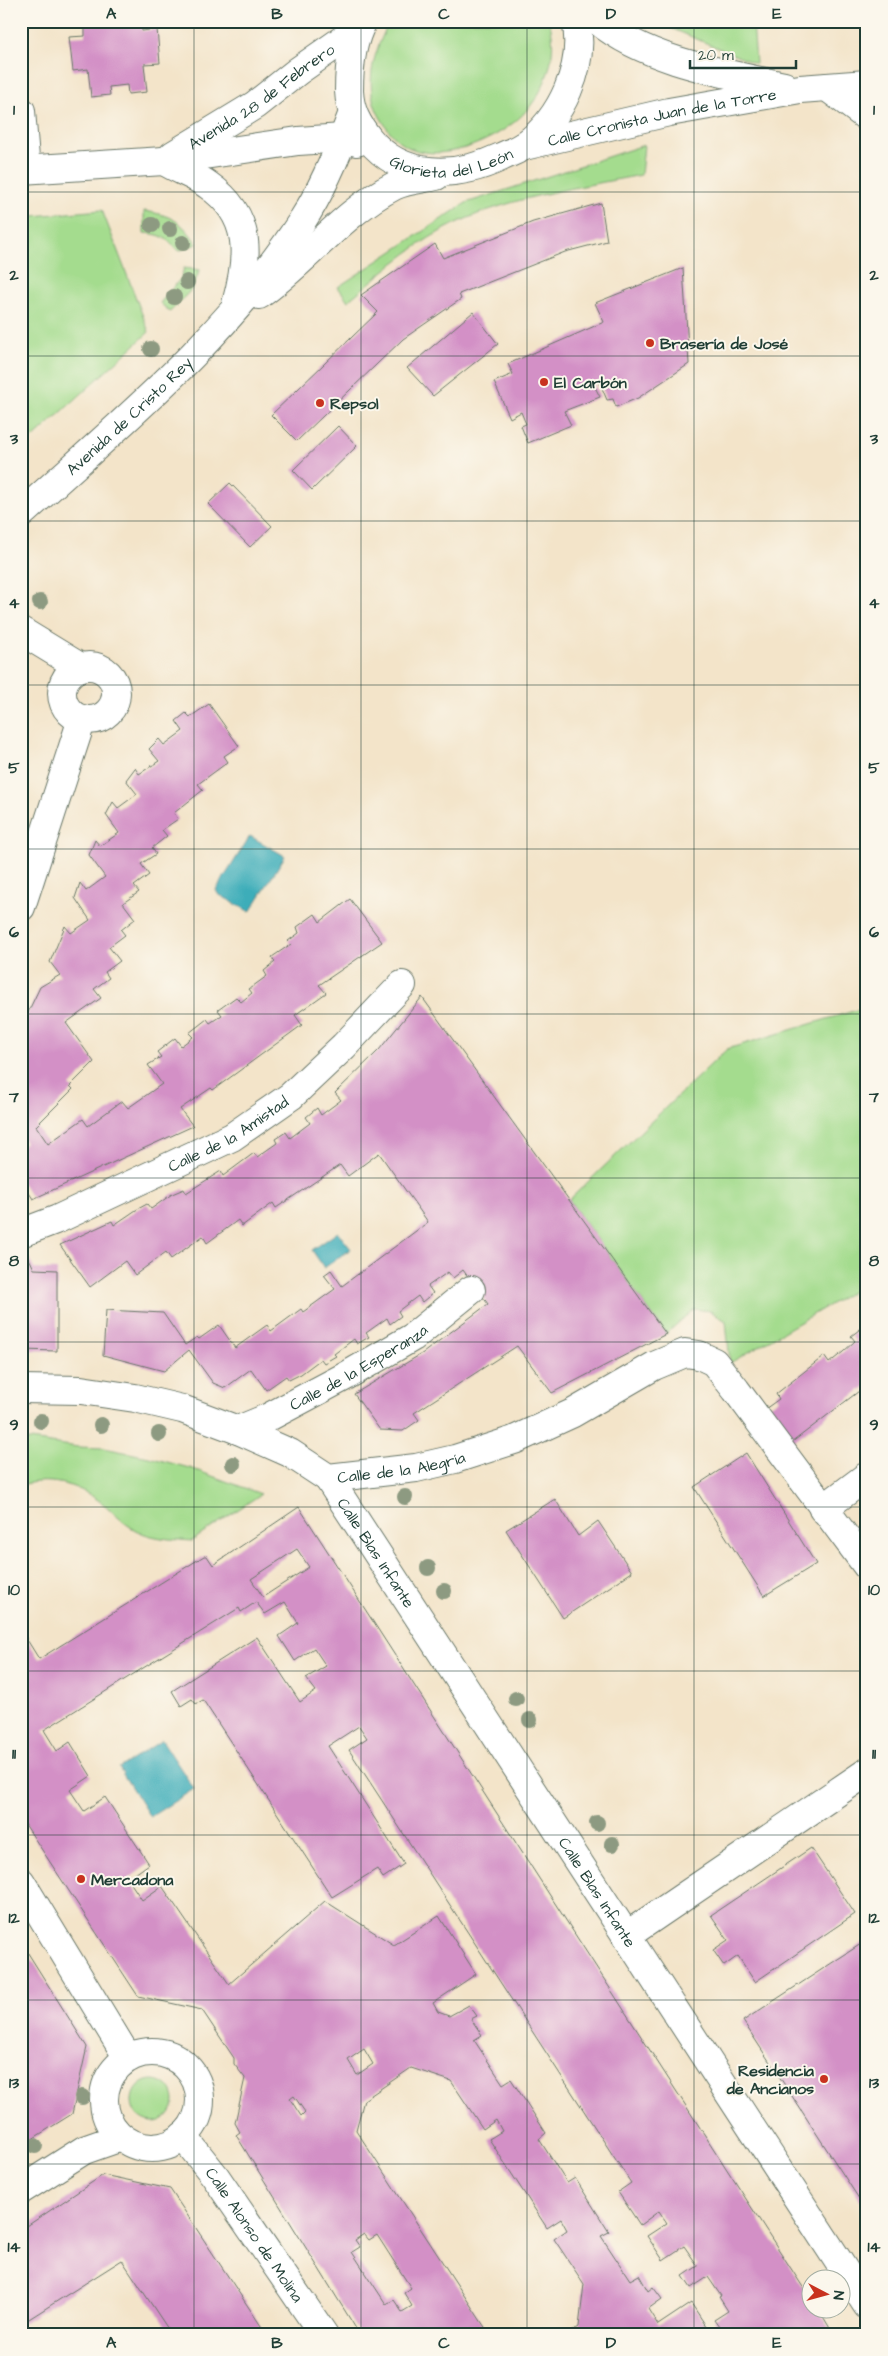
<svg xmlns="http://www.w3.org/2000/svg" width="888" height="2356" font-family="'Architects Daughter',sans-serif">
	<rect width="100%" height="100%" fill="#fbf7ec"/>
	<filter id="ink" filterUnits="userSpaceOnUse"><feTurbulence type="fractalNoise" baseFrequency=".02" numOctaves="2"/><feDisplacementMap in="SourceGraphic" scale="10" xChannelSelector="R" yChannelSelector="G"/><feConvolveMatrix kernelMatrix="1 2 1 2 8 2 1 2 1" color-interpolation-filters="sRGB"/></filter>
	<filter id="wash" filterUnits="userSpaceOnUse"><feTurbulence type="fractalNoise" baseFrequency=".0096" numOctaves="4" result="noise"/><feDisplacementMap in="SourceGraphic" scale="20" xChannelSelector="R" yChannelSelector="G"/><feGaussianBlur stdDeviation="1.12" result="paint"/><feColorMatrix in="noise" values="0 0 0 0 0 0 0 0 0 0 0 0 0 0 0 0 0 1.4 0 .05"/><feComposite in="paint" operator="in"/></filter>
	<g filter="url(#wash)">
		<rect width="100%" height="100%" fill="#f3e4c9"/>
		<g fill="#a4dc8e" stroke="#628c61">
			<path d="M390,21H549C559,50 547,88 527,110C503,138 445,164 410,148C396,142 386,128 379,115C363,85 374,50 390,21Z"/>
			<polygon points="654,21 753,21 756,64"/>
			<path d="M644,145L641,175C575,188 502,198 443,230C408,249 378,276 348,301L338,287L466,203Z"/>
			<polygon points="102,210 149,332 21,449 21,217"/>
			<path d="M144,211C171,215 182,221 197,244L178,251C168,238 161,234 144,233Z"/>
			<polygon points="184,268 200,270 192,289 170,312 160,303 181,278"/>
			<polygon points="867,1007 867,1283 730,1363 726,1321 710,1311 694,1309 666,1334 569,1200 727,1049"/>
			<path d="M30,1440L78,1447L104,1448L149,1457L193,1469L261,1494L192,1541C171,1539 147,1539 129,1526C121,1521 114,1513 106,1506C81,1486 53,1476 21,1485V1441Z"/>
			<circle cx="153" cy="2101" r="21"/>
		</g>
		<g fill="#3dadb9" stroke="#2e7576">
			<polygon points="250,836 285,856 250,912 218,894 216,890"/>
			<polygon points="338,1232 351,1249 324,1268 312,1250"/>
			<polygon points="162,1740 194,1789 150,1817 119,1768"/>
		</g>
		<g id="blocks">
			<g fill="#d390c6" fill-rule="evenodd">
				<polygon points="85,21 141,21 142,31 157,29 160,63 144,64 147,92 128,94 127,85 109,87 110,95 91,97 88,69 73,71 69,37 85,36"/>
				<polygon points="601,203 607,241 565,252 459,294 461,299 403,339 297,441 271,415 378,312 361,295 435,244 443,258 533,222"/>
				<polygon points="683,268 689,364 638,398 616,407 613,399 607,400 599,381 593,383 600,397 564,411 571,425 528,443 521,426 526,424 521,412 510,418 494,382 513,374 508,364 604,322 595,303"/>
				<polygon points="473,312 498,344 433,396 407,368"/>
				<polygon points="338,426 357,446 312,490 293,470"/>
				<polygon points="230,483 272,526 250,547 208,504"/>
				<polygon points="209,704 239,746 224,756 228,762 198,784 203,790 174,813 178,819 162,830 167,836 152,848 156,854 141,864 149,875 134,886 139,892 123,903 135,919 121,930 125,935 109,947 120,961 105,972 109,978 94,989 101,998 66,1023 94,1062 70,1086 73,1089 36,1126 48,1144 83,1119 88,1126 122,1101 128,1108 162,1084 148,1065 161,1057 157,1052 175,1038 181,1046 193,1037 189,1033 207,1019 210,1023 222,1015 218,1010 236,997 241,1002 252,993 249,989 267,976 264,971 275,962 272,957 291,944 288,941 299,933 297,927 315,914 320,922 350,899 382,942 319,985 326,993 295,1015 302,1025 213,1090 211,1088 180,1109 193,1126 33,1199 21,1181 21,1147 26,1143 23,1138 21,1139 21,1027 40,987 60,975 50,962 65,926 71,933 90,920 75,898 80,883 86,891 105,877 89,855 95,840 100,846 119,833 106,815 113,802 118,808 137,794 126,780 135,768 139,774 159,761 149,749 159,739 164,745 183,731 176,721 186,713 190,717"/>
				<polygon points="422,997 666,1334 552,1393 517,1346 414,1413 419,1420 403,1431 380,1430 354,1394 423,1353 488,1304 463,1270 453,1278 448,1272 428,1286 433,1293 422,1302 418,1296 398,1311 401,1316 390,1324 387,1318 366,1333 369,1337 357,1344 354,1339 334,1354 336,1356 324,1363 321,1359 301,1374 289,1380 286,1376 266,1390 251,1369 225,1388 213,1383 189,1350 164,1371 103,1355 106,1310 163,1313 185,1345 197,1337 199,1339 219,1325 235,1348 267,1325 271,1331 301,1309 303,1312 335,1289 324,1275 331,1270 342,1286 428,1222 379,1153 348,1176 340,1165 276,1208 273,1203 242,1226 238,1220 207,1243 203,1236 171,1259 166,1252 135,1275 125,1261 90,1287 60,1245 112,1221 114,1225 136,1210 147,1204 151,1209 172,1194 184,1189 186,1193 221,1171 223,1176 254,1153 257,1157 277,1143 275,1139 286,1132 290,1138 310,1123 306,1117 317,1108 321,1115 341,1100 335,1093 379,1050"/>
				<polygon points="29,1258 34,1269 57,1270 57,1351 21,1350 21,1262"/>
				<polygon points="867,1324 867,1385 791,1443 765,1409 779,1399 776,1394 824,1356 829,1363 843,1352 855,1341 851,1336"/>
				<polygon points="746,1453 816,1564 764,1596 694,1487"/>
				<polygon points="555,1499 578,1536 598,1521 632,1572 563,1618 506,1530"/>
				<path d="M299,1507L810,2298V2308H818L834,2335H567L579,2327L584,2284L554,2239L567,2230L561,2219L547,2228L489,2139L502,2131L496,2120L483,2129L451,2081L411,2068L364,2100L356,2130L490,2335H360L236,2135L240,2132L235,2123L245,2078L234,2064V2058L202,2010L138,1996L21,1818V1630L39,1659L204,1556H207L213,1565ZM297,1549L309,1567L263,1597L251,1579ZM256,1602L265,1614L285,1602L298,1623L279,1636L295,1661L314,1648L326,1666L306,1678L316,1691L300,1702L257,1637L172,1691L181,1706L192,1699L196,1704L203,1700L332,1897L377,1869L383,1878L404,1864L328,1746L359,1726L367,1738L349,1750L631,2183L618,2192L640,2225L659,2211L667,2223L647,2236L663,2260L684,2246L698,2266L683,2276L691,2288L708,2277L721,2296L719,2297L728,2311L714,2320L719,2327L710,2332L691,2303L658,2325L648,2309L662,2299L653,2287L648,2291L639,2275L630,2280L601,2236L609,2232L575,2178L567,2183L539,2139L546,2133L511,2079L503,2084L474,2040L482,2035L471,2019L477,2016L469,2005L449,2016L438,2012L433,2003L476,1974L439,1916L394,1945L325,1901L229,1984L162,1886L142,1900L128,1879L149,1864L105,1797L84,1811L70,1790L91,1776L70,1742L57,1751L44,1730L239,1608L241,1612ZM364,2049L373,2064L357,2075L348,2060ZM294,2096L305,2112L301,2116L290,2099ZM364,2234L369,2240L377,2235L411,2288L404,2293L412,2306L402,2312L394,2300L386,2304L352,2252L360,2247L355,2240Z"/>
				<polygon points="867,1507 867,1524 859,1513"/>
				<polygon points="811,1848 855,1914 755,1982 738,1956 724,1966 713,1950 728,1940 711,1915"/>
				<polygon points="867,1940 867,2211 743,2021"/>
				<polygon points="21,1942 87,2047 72,2114 21,2146"/>
				<polygon points="103,2175 170,2189 267,2335 172,2335 122,2260 21,2324 21,2230"/>
			</g>
		</g>
	</g>
	<g filter="url(#ink)">
		<use href="#blocks" fill-opacity="0" stroke="#697768" stroke-width="1"/>
		<g fill="none" stroke-linecap="round" stroke-linejoin="round">
			<g stroke="#697768" stroke-width="30">
				<g id="minor">
					<path id="s1" d="M363,21C351,42 349,68 349,91C350,111 357,124 369,139C402,180 457,178 501,157C509,153 518,150 525,145C561,119 586,66 576,21"/>
					<path d="M598,21C647,61 723,73 784,86"/>
					<polyline points="827,87 867,117"/>
					<polyline points="21,111 26,170"/>
					<path id="s2" d="M524,146L669,112L800,89L867,84"/>
					<path id="s3" d="M173,155L255,105L298,71L358,29"/>
					<path d="M164,161C178,170 195,175 208,185C253,216 249,257 236,304"/>
					<polyline points="21,170 164,161 298,141 343,138 357,142"/>
					<path d="M259,295C306,262 343,212 394,186C406,180 423,179 436,176"/>
					<path id="s4" d="M21,514C121,423 228,336 302,221C323,189 339,150 352,115"/>
					<polyline points="21,631 80,667"/>
					<circle cx="89" cy="693" r="27"/>
					<polyline points="21,907 82,719"/>
					<path id="s5" d="M21,1233L58,1219L232,1137L291,1096L344,1046L402,985"/>
					<path id="s6" d="M21,1389L81,1390L135,1398L182,1409L238,1430L290,1453L328,1478L416,1468L455,1459L514,1440L573,1413L654,1366L685,1353L699,1355L714,1362L736,1390L867,1566"/>
					<path id="s7" d="M238,1430L267,1418L346,1376L413,1337L471,1290"/>
					<path id="s8" d="M328,1478L867,2305"/>
					<polyline points="823,1509 867,1476"/>
					<polyline points="21,1882 128,2058"/>
					<polyline points="626,1936 867,1772"/>
					<circle cx="152" cy="2100" r="48"/>
					<path id="s9" d="M183,2136L215,2176L324,2335"/>
					<polyline points="21,2190 84,2150 121,2137"/>
				</g>
			</g>
			<use href="#minor" stroke="#fff" stroke-width="28"/>
		</g>
		<g fill="#8d9a81">
			<circle cx="152" cy="225" r="8"/>
			<circle cx="170" cy="229" r="8"/>
			<circle cx="183" cy="243" r="8"/>
			<circle cx="187" cy="282" r="8"/>
			<circle cx="174" cy="297" r="8"/>
			<circle cx="151" cy="349" r="8"/>
			<circle cx="40" cy="602" r="8"/>
			<circle cx="41" cy="1421" r="8"/>
			<circle cx="101" cy="1425" r="8"/>
			<circle cx="159" cy="1434" r="8"/>
			<circle cx="233" cy="1464" r="8"/>
			<circle cx="405" cy="1497" r="8"/>
			<circle cx="428" cy="1568" r="8"/>
			<circle cx="444" cy="1591" r="8"/>
			<circle cx="516" cy="1699" r="8"/>
			<circle cx="530" cy="1720" r="8"/>
			<circle cx="597" cy="1823" r="8"/>
			<circle cx="612" cy="1844" r="8"/>
			<circle cx="82" cy="2097" r="8"/>
			<circle cx="35" cy="2146" r="8"/>
		</g>
	</g>
	<path fill="none" stroke="#1f3d34" stroke-width="1" stroke-opacity="0.55" d="M194,21V2335M361,21V2335M527,21V2335M694,21V2335M21,192H867M21,356H867M21,521H867M21,685H867M21,849H867M21,1014H867M21,1178H867M21,1342H867M21,1507H867M21,1671H867M21,1835H867M21,2000H867M21,2164H867"/>
	<g fill="#c8321e" stroke="#fbf7ec" stroke-width="2">
		<circle cx="650" cy="343" r="5"/>
		<circle cx="544" cy="382" r="5"/>
		<circle cx="320" cy="403" r="5"/>
		<circle cx="81" cy="1879" r="5"/>
		<circle cx="824" cy="2079" r="5"/>
	</g>
	<g text-anchor="middle" stroke-width="4" stroke-linejoin="round" paint-order="stroke">
		<g font-size="16" fill="#1f3d34" stroke="#fbf7ec">
			<text dy="6" stroke="none"><textPath href="#s3" startOffset="106">Avenida 28 de Febrero</textPath></text>
			<text dy="6" stroke="none"><textPath href="#s2" startOffset="141">Calle Cronista Juan de la Torre</textPath></text>
			<text dy="6" stroke="none"><textPath href="#s1" startOffset="218">Glorieta del León</textPath></text>
			<text dy="6" stroke="none"><textPath href="#s4" startOffset="146">Avenida de Cristo Rey</textPath></text>
			<text dy="6" stroke="none"><textPath href="#s5" startOffset="230">Calle de la Amistad</textPath></text>
			<text dy="6" stroke="none"><textPath href="#s7" startOffset="136">Calle de la Esperanza</textPath></text>
			<text dy="6" stroke="none"><textPath href="#s6" startOffset="399">Calle de la Alegría</textPath></text>
			<text dy="6" stroke="none"><textPath href="#s8" startOffset="89">Calle Blas Infante</textPath></text>
			<text dy="6" stroke="none"><textPath href="#s8" startOffset="494">Calle Blas Infante</textPath></text>
			<text dy="6" stroke="none"><textPath href="#s9" startOffset="122">Calle Alonso de Molina</textPath></text>
		</g>
		<g font-size="16" font-weight="bold" fill="#1f3d34" stroke="#fbf7ec" text-anchor="start">
			<text x="660" y="349">Brasería de José</text>
			<text x="554" y="388">El Carbón</text>
			<text x="330" y="409">Repsol</text>
			<text x="91" y="1885">Mercadona</text>
			<text x="814" y="2076" text-anchor="end">Residencia<tspan x="814" dy="18">de Ancianos</tspan></text>
		</g>
	</g>
	<rect width="888" height="2356" fill="none" stroke="#fbf7ec" stroke-width="55"/>
	<g transform="translate(826 2294) rotate(96)"><circle r="24" fill="#fbf7ec" stroke="#a3ada2"/>
	<path d="M0-4L9 19L0 12L-9 19Z" fill="#c8321e"/>
	<text y="-8" font-size="14" font-weight="bold" text-anchor="middle" fill="#1f3d34">N</text>
	</g>
	<path d="M690 60v8h106v-8" fill="none" stroke="#1f3d34" stroke-width="2.5"/>
	<text x="698" y="60" font-size="15" fill="#1f3d34" stroke="#fbf7ec" stroke-width="4" paint-order="stroke">20 m</text>
	<rect x="28" y="28" width="832" height="2300" fill="none" stroke="#1f3d34" stroke-width="2"/>
	<g font-size="16" text-anchor="middle" font-weight="bold" fill="#1f3d34">
		<text x="111" y="19">A</text>
		<text x="277" y="19">B</text>
		<text x="444" y="19">C</text>
		<text x="611" y="19">D</text>
		<text x="777" y="19">E</text>
		<text x="14" y="115">1</text>
		<text x="874" y="115">1</text>
		<text x="14" y="280">2</text>
		<text x="874" y="280">2</text>
		<text x="14" y="444">3</text>
		<text x="874" y="444">3</text>
		<text x="14" y="608">4</text>
		<text x="874" y="608">4</text>
		<text x="14" y="773">5</text>
		<text x="874" y="773">5</text>
		<text x="14" y="937">6</text>
		<text x="874" y="937">6</text>
		<text x="14" y="1102">7</text>
		<text x="874" y="1102">7</text>
		<text x="14" y="1266">8</text>
		<text x="874" y="1266">8</text>
		<text x="14" y="1430">9</text>
		<text x="874" y="1430">9</text>
		<text x="14" y="1595">10</text>
		<text x="874" y="1595">10</text>
		<text x="14" y="1759">11</text>
		<text x="874" y="1759">11</text>
		<text x="14" y="1923">12</text>
		<text x="874" y="1923">12</text>
		<text x="14" y="2088">13</text>
		<text x="874" y="2088">13</text>
		<text x="14" y="2252">14</text>
		<text x="874" y="2252">14</text>
		<text x="111" y="2348">A</text>
		<text x="277" y="2348">B</text>
		<text x="444" y="2348">C</text>
		<text x="611" y="2348">D</text>
		<text x="777" y="2348">E</text>
	</g>
</svg>
